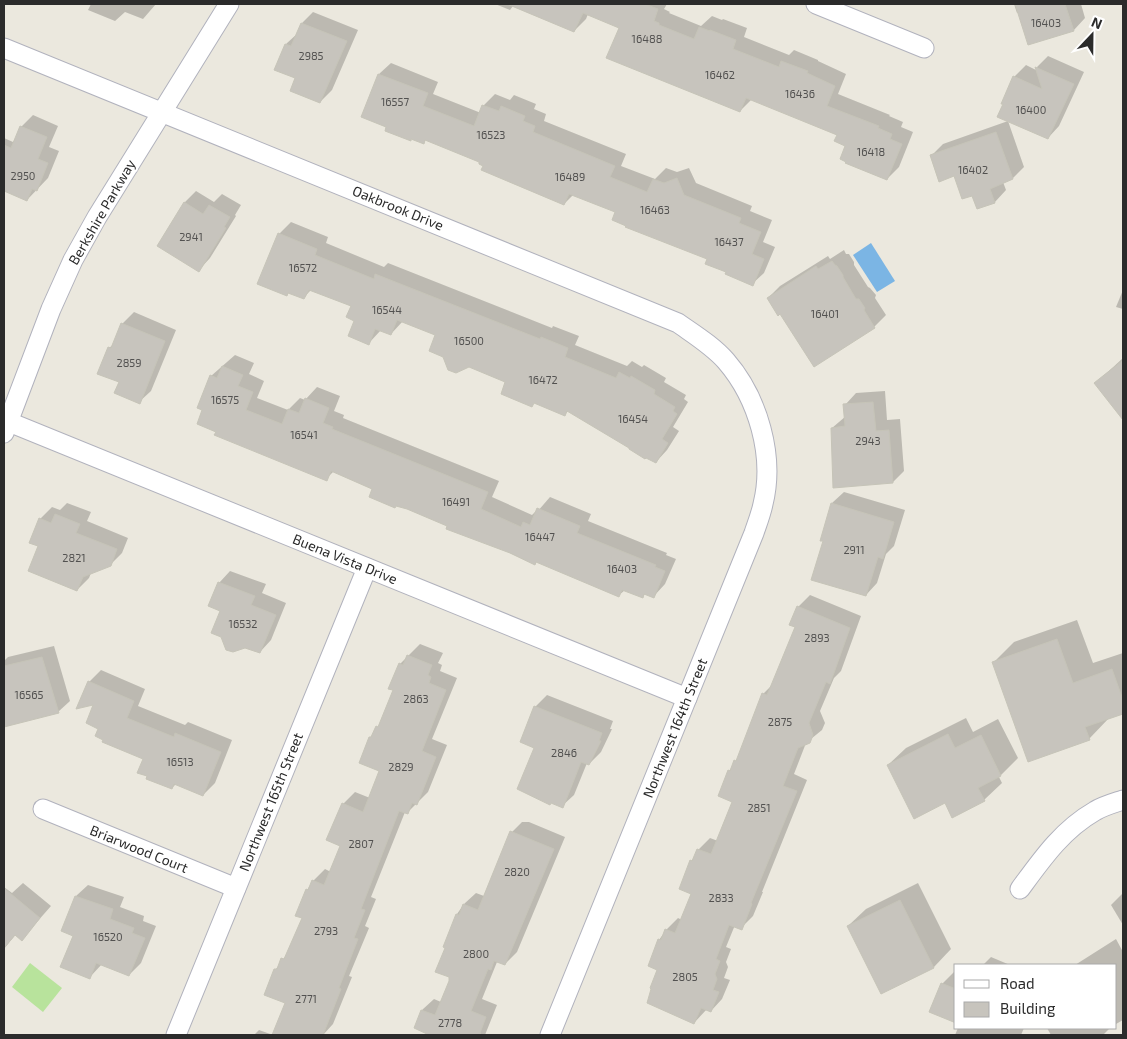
<svg xmlns="http://www.w3.org/2000/svg" width="1127" height="1039" font-family="'Exo 2',sans-serif">
	<rect width="100%" height="100%" fill="#ebe8de"/>
	<polygon fill="#b8e39c" points="30,963 62,988 43,1012 12,987"/>
	<polygon fill="#7bb5e4" points="871,243 895,281 877,292 853,255"/>
	<g fill="#0003">
		<polygon points="91,4 156,4 143,19 125,12 115,21 88,10"/>
		<polygon points="495,4 667,4 664,9 670,12 669,13 701,26 712,16 722,20 723,19 747,28 744,37 789,55 794,50 818,60 818,61 846,74 838,94 890,115 889,116 903,122 901,127 913,132 899,167 887,179 847,145 838,135 752,99 740,111 621,27 588,14 586,19 574,31 513,6 510,10"/>
		<polygon points="1014,4 1081,4 1085,18 1074,30 1019,12 1017,13"/>
		<polygon points="313,12 358,30 332,90 320,102 297,78 286,44 298,33 302,23"/>
		<polygon points="1048,56 1084,72 1059,126 1048,138 1004,104 1014,77 1026,65 1038,71 1037,67"/>
		<polygon points="391,63 438,82 433,94 481,113 484,105 495,94 510,100 514,95 536,104 534,109 546,114 544,121 626,154 621,166 655,179 666,168 677,172 689,168 696,183 752,206 750,211 772,220 763,242 775,247 764,273 752,284 727,272 709,258 617,212 574,194 564,204 485,165 481,161 426,139 423,143 363,116 379,74"/>
		<polygon points="33,115 58,126 49,147 59,151 48,178 27,200 4,190 4,138 13,142 17,137 21,127"/>
		<polygon points="1008,121 1024,167 1013,178 1003,182 1006,190 995,202 977,208 972,194 954,175 932,155 943,144"/>
		<polygon points="196,191 214,202 222,194 241,205 235,215 236,216 210,258 199,270 184,203"/>
		<polygon points="291,222 328,237 326,243 384,267 388,263 552,328 553,326 579,336 575,345 627,366 632,361 642,367 644,365 666,378 664,382 686,395 684,399 688,402 673,427 679,431 667,450 656,462 569,410 565,414 507,381 437,335 403,321 391,334 381,330 369,343 356,320 352,306 312,289 303,298 289,292 287,294 279,234"/>
		<polygon points="844,250 846,254 849,254 854,262 854,265 868,287 870,288 876,295 875,298 886,315 874,327 781,313 768,298 780,286 828,256 830,259"/>
		<polygon points="1123,290 1123,309 1116,307"/>
		<polygon points="134,312 176,330 151,391 139,402 120,381 109,348 114,344 122,324"/>
		<polygon points="235,355 254,363 249,374 264,381 257,398 288,410 300,398 305,400 317,387 340,396 334,411 344,415 343,418 499,481 492,497 532,515 536,511 537,512 550,497 591,514 588,521 667,553 666,555 676,559 665,584 654,596 646,593 642,597 625,590 618,596 537,561 534,564 334,471 326,479 218,431 204,410 211,376"/>
		<polygon points="1123,358 1123,418 1096,383"/>
		<polygon points="885,391 887,420 900,419 904,471 893,482 832,428 846,416 845,405 856,393"/>
		<polygon points="844,492 905,510 894,546 886,554 877,583 866,595 824,541 821,540 832,503"/>
		<polygon points="67,503 91,512 87,521 128,538 122,553 110,565 91,573 89,578 77,590 40,546 40,519 52,507 60,510"/>
		<polygon points="230,571 266,584 262,593 286,603 271,640 260,652 219,583"/>
		<polygon points="810,595 861,616 841,671 834,678 820,711 825,723 822,730 806,743 794,774 807,780 762,892 763,892 753,916 741,928 735,925 726,947 731,949 726,962 728,967 724,978 730,980 722,999 711,1011 707,1009 694,1023 659,969 659,940 666,930 678,918 682,920 692,893 691,861 695,857 698,850 710,838 718,841 733,801 719,795 729,771 738,758 763,694 773,684 796,626 798,607"/>
		<polygon points="1077,620 1093,663 1123,653 1123,713 1110,717 1089,739 993,663 1014,642"/>
		<polygon points="420,644 443,653 438,663 442,665 440,671 457,678 432,739 447,745 428,792 407,813 405,812 371,897 376,899 365,926 369,928 349,976 352,977 333,1024 323,1035 273,1035 287,1002 276,969 288,953 303,917 307,890 313,881 325,869 331,872 341,845 343,804 355,792 370,798 381,770 371,737 381,723 394,690 400,664"/>
		<polygon points="54,646 70,701 58,712 4,726 4,661 8,657"/>
		<polygon points="101,670 145,689 138,706 185,725 188,722 232,740 215,783 203,795 176,784 172,788 145,758 100,728 96,703 89,682"/>
		<polygon points="547,695 613,721 610,729 612,729 601,752 589,764 587,763 574,795 562,806 536,747 521,741 536,706"/>
		<polygon points="966,718 973,732 998,719 1018,758 999,777 1002,783 984,800 945,802 888,765 906,748"/>
		<polygon points="522,822 529,822 565,837 517,952 505,964 497,962 482,999 497,1005 485,1035 428,1035 429,1033 422,1010 434,999 441,1002 450,981 447,947 445,946 457,914 464,904 476,893 484,896 510,834"/>
		<polygon points="23,883 51,906 22,939 16,934 4,949 4,887 12,893"/>
		<polygon points="918,883 951,949 934,967 881,993 848,926 866,909"/>
		<polygon points="88,885 124,897 120,907 144,916 143,921 156,926 141,963 129,975 102,964 90,977 75,935 76,896"/>
		<polygon points="1123,893 1123,925 1111,905"/>
		<polygon points="1116,939 1123,952 1123,1020 1116,1024 1116,965 1075,965"/>
		<polygon points="991,957 1010,965 983,965"/>
		<polygon points="956,970 956,1022 931,1012 943,983"/>
		<polygon points="958,1028 1024,1028 1021,1035 955,1035"/>
		<polygon points="1047,1028 1110,1028 1103,1035 1051,1035"/>
		<polygon points="259,1030 273,1035 254,1035"/>
	</g>
	<g fill="#c7c4bd" stroke="#c6c4b8">
		<polygon points="507,4 645,4 658,9 654,21 659,23 659,25 694,39 699,27 710,31 710,30 736,40 733,49 779,67 781,61 808,71 807,73 835,86 827,106 879,126 878,128 892,134 890,139 902,144 887,180 845,163 846,162 840,159 845,146 834,141 837,135 746,98 740,112 606,58 619,28 583,13 574,32"/>
		<polygon points="1015,4 1065,4 1074,31 1028,45"/>
		<polygon points="301,23 347,41 320,103 290,91 295,78 274,70 285,44 291,46"/>
		<polygon points="1035,67 1074,84 1048,139 997,117 1003,104 1001,104 1013,76 1042,89"/>
		<polygon points="378,74 428,93 423,106 474,126 482,105 499,111 501,106 525,116 523,121 535,126 533,132 615,166 610,177 647,192 653,179 664,183 677,178 684,195 741,218 739,223 761,232 752,254 764,259 753,286 725,274 726,272 705,264 707,259 625,227 626,226 612,220 615,212 569,194 564,205 481,170 483,166 479,164 479,162 425,140 424,144 411,139 411,141 385,131 386,127 361,117"/>
		<polygon points="20,126 47,137 38,159 48,163 37,191 32,189 27,201 4,191 4,145 11,148"/>
		<polygon points="996,132 1013,179 990,189 995,203 977,209 972,196 962,199 954,176 939,182 930,155"/>
		<polygon points="184,202 203,214 209,205 230,217 224,227 226,228 199,272 157,246"/>
		<polygon points="278,233 317,249 315,255 374,279 375,274 540,339 541,337 568,348 565,357 616,378 619,372 630,378 631,376 655,390 654,394 675,407 673,411 677,414 662,439 668,443 656,463 646,458 645,459 629,449 629,448 567,411 565,416 534,403 532,407 501,394 505,382 469,367 456,373 448,370 443,357 429,351 435,335 397,320 391,335 375,329 369,345 348,336 354,321 346,317 351,306 309,290 304,299 288,293 287,296 257,284"/>
		<polygon points="832,261 835,265 837,266 843,275 843,277 856,299 859,299 865,308 864,310 875,328 814,367 780,314 778,316 767,298 816,266 818,269"/>
		<polygon points="121,323 165,341 140,404 114,393 119,382 97,374 108,347 111,348"/>
		<polygon points="1123,360 1123,420 1094,383"/>
		<polygon points="222,366 243,375 238,386 253,392 246,410 282,424 288,409 299,413 305,398 329,408 323,423 333,427 332,429 488,492 481,509 521,527 523,522 530,525 537,508 580,526 577,533 656,565 655,567 665,571 654,598 644,594 643,598 622,590 619,597 536,562 535,565 510,553 446,529 447,526 407,509 396,506 395,508 369,497 372,489 331,471 327,481 214,435 216,432 197,424 202,410 197,408 210,375 217,378"/>
		<polygon points="873,402 876,431 889,430 893,483 833,488 831,428 845,426 843,404"/>
		<polygon points="831,503 894,522 883,559 878,557 866,596 811,580 823,541 820,541"/>
		<polygon points="55,514 80,524 76,533 117,549 111,566 83,577 77,591 28,571 38,546 29,543 39,518 51,523"/>
		<polygon points="218,582 255,596 251,605 276,615 260,653 245,648 233,652 226,650 221,637 211,633 220,611 208,606"/>
		<polygon points="797,606 850,628 830,684 826,682 809,723 813,735 810,743 798,748 783,786 797,791 751,903 752,904 742,930 729,925 716,959 720,961 715,974 717,979 713,990 719,992 711,1012 701,1008 694,1024 647,1003 651,989 650,988 657,970 648,966 658,939 661,940 665,929 675,933 691,894 679,889 690,860 692,861 697,849 711,854 732,802 718,796 728,770 730,771 734,760 736,761 762,693 767,695 772,683 795,627 789,625"/>
		<polygon points="1057,639 1073,683 1112,669 1123,700 1123,714 1085,727 1090,740 1028,762 992,662"/>
		<polygon points="407,655 432,665 428,675 431,677 429,683 446,690 422,751 436,757 417,805 412,803 408,814 399,811 361,909 365,910 354,938 358,939 339,988 341,989 323,1035 272,1035 285,1003 264,995 274,969 277,969 281,958 284,959 302,918 295,916 306,889 308,890 312,880 324,885 340,846 326,840 342,803 363,812 379,771 359,763 369,737 371,737 376,726 378,727 393,690 388,689 399,663 403,665"/>
		<polygon points="42,657 59,713 4,727 4,666"/>
		<polygon points="88,681 134,701 127,718 174,737 175,733 221,752 203,796 174,784 172,789 146,779 147,776 137,773 143,759 102,742 103,740 95,736 98,729 86,723 93,705 76,709"/>
		<polygon points="534,706 602,733 599,741 601,741 589,765 581,762 563,808 551,803 550,805 517,789 534,748 520,742"/>
		<polygon points="948,734 955,748 981,735 1001,776 978,788 985,801 952,818 945,803 914,819 887,765"/>
		<polygon points="510,831 554,849 505,965 494,961 491,970 488,969 471,1011 486,1017 480,1033 482,1035 427,1035 427,1034 414,1028 421,1010 435,1015 449,981 449,977 435,972 445,948 443,947 456,914 459,915 463,904 478,910"/>
		<polygon points="4,888 40,918 22,941 15,935 4,948"/>
		<polygon points="75,896 113,909 110,919 134,928 132,933 145,938 129,976 96,963 90,979 60,967 73,936 61,931"/>
		<polygon points="900,900 934,968 881,994 847,926"/>
		<polygon points="941,983 956,989 956,1023 929,1012"/>
	</g>
	<g fill="none" stroke-linecap="round" stroke-linejoin="round">
		<g stroke="#b1b2bd" stroke-width="21">
			<g id="minor">
				<polyline points="816,4 924,48"/>
				<path d="M4,48L678,323C695,335 713,346 726,361C758,398 775,456 763,504C761,514 757,524 754,533L550,1035"/>
				<polyline points="4,420 687,698"/>
				<polyline points="4,433 51,309 73,260 97,217 229,4"/>
				<polyline points="43,809 236,888"/>
				<path d="M1020,889C1042,859 1062,830 1095,811C1103,806 1114,803 1123,800"/>
				<polyline points="176,1035 367,568"/>
			</g>
		</g>
		<use href="#minor" stroke="#fff" stroke-width="19"/>
	</g>
	<g text-anchor="middle" stroke-width="4" stroke-linejoin="round" paint-order="stroke">
		<g font-size="11" fill="#525150">
			<text x="1046" y="27">16403</text>
			<text x="647" y="43">16488</text>
			<text x="311" y="60">2985</text>
			<text x="720" y="79">16462</text>
			<text x="800" y="98">16436</text>
			<text x="395" y="106">16557</text>
			<text x="1031" y="114">16400</text>
			<text x="491" y="139">16523</text>
			<text x="871" y="156">16418</text>
			<text x="973" y="174">16402</text>
			<text x="23" y="180">2950</text>
			<text x="570" y="181">16489</text>
			<text x="655" y="214">16463</text>
			<text x="191" y="241">2941</text>
			<text x="729" y="246">16437</text>
			<text x="303" y="272">16572</text>
			<text x="387" y="314">16544</text>
			<text x="825" y="318">16401</text>
			<text x="469" y="345">16500</text>
			<text x="129" y="367">2859</text>
			<text x="543" y="384">16472</text>
			<text x="225" y="404">16575</text>
			<text x="633" y="423">16454</text>
			<text x="304" y="439">16541</text>
			<text x="868" y="445">2943</text>
			<text x="456" y="506">16491</text>
			<text x="540" y="541">16447</text>
			<text x="854" y="554">2911</text>
			<text x="74" y="562">2821</text>
			<text x="622" y="573">16403</text>
			<text x="243" y="628">16532</text>
			<text x="817" y="642">2893</text>
			<text x="29" y="699">16565</text>
			<text x="416" y="703">2863</text>
			<text x="780" y="726">2875</text>
			<text x="564" y="757">2846</text>
			<text x="180" y="766">16513</text>
			<text x="401" y="771">2829</text>
			<text x="759" y="812">2851</text>
			<text x="361" y="848">2807</text>
			<text x="517" y="876">2820</text>
			<text x="721" y="902">2833</text>
			<text x="326" y="935">2793</text>
			<text x="108" y="941">16520</text>
			<text x="476" y="958">2800</text>
			<text x="685" y="981">2805</text>
			<text x="306" y="1003">2771</text>
			<text x="450" y="1027">2778</text>
		</g>
		<g font-size="14" fill="#2b2b2b" stroke="#fff">
			<text transform="translate(398 208) rotate(22)" y="5">Oakbrook Drive</text>
			<text transform="translate(102 212) rotate(-60)" y="5">Berkshire Parkway</text>
			<text transform="translate(345 559) rotate(22)" y="5">Buena Vista Drive</text>
			<text transform="translate(675 728) rotate(-68)" y="5">Northwest 164th Street</text>
			<text transform="translate(271 802) rotate(-68)" y="5">Northwest 165th Street</text>
			<text transform="translate(139 849) rotate(22)" y="5">Briarwood Court</text>
		</g>
	</g>
	<rect width="1127" height="1039" fill="none" stroke="#2b2b2b" stroke-width="10"/>
	<rect x="954" y="964" width="162" height="65" fill="#ffffff" stroke="#aaaaaa"/>
	<rect x="964" y="980" width="25" height="8" fill="#ffffff" stroke="#aaaaaa"/>
	<text x="1000" y="989" font-size="15" fill="#2b2b2b">Road</text>
	<rect x="964" y="1002" width="25" height="15" fill="#c7c4bd" stroke="#aaaaaa"/>
	<text x="1000" y="1014" font-size="15" fill="#2b2b2b">Building</text>
	<g transform="translate(1092 35) rotate(22)" stroke="#ffffff" stroke-width="4" paint-order="stroke">
	<path d="M0-4L9 19L0 12L-9 19Z" fill="#2b2b2b"/>
	<text y="-8" font-size="14" font-weight="bold" text-anchor="middle" fill="#2b2b2b">N</text>
	</g>
</svg>
